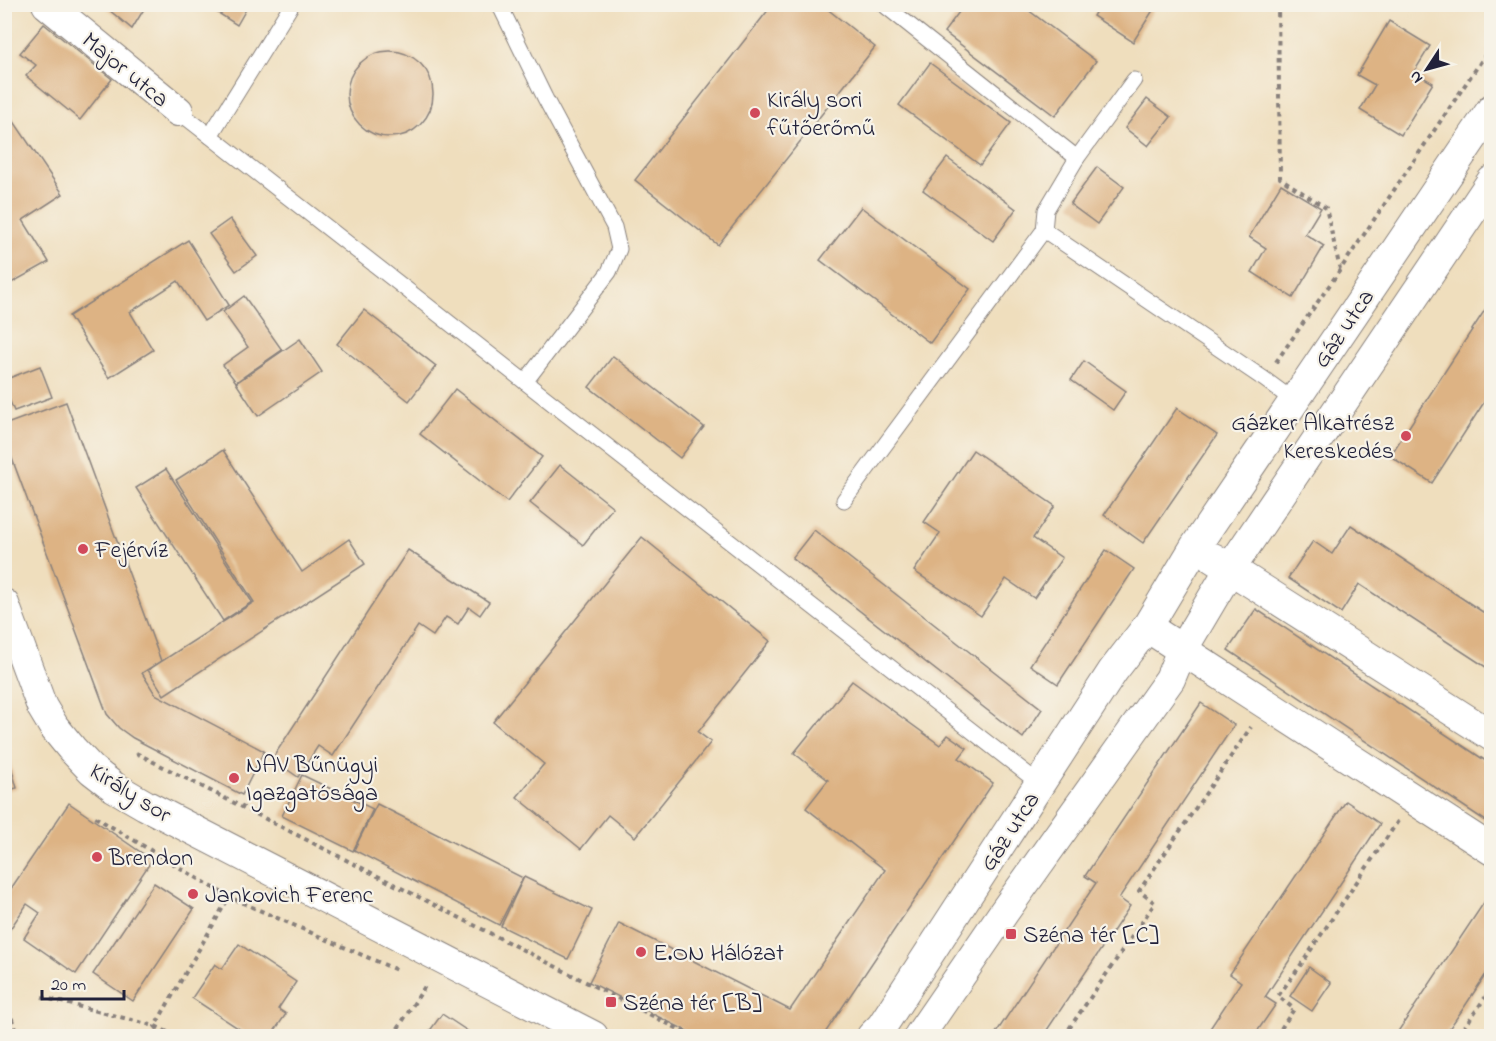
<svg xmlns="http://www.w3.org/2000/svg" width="1496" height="1041" font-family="'Indie Flower',sans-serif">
	<rect width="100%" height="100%" fill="#f7f3e8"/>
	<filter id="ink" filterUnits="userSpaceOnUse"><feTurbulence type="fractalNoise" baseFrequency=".0167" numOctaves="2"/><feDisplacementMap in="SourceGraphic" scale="12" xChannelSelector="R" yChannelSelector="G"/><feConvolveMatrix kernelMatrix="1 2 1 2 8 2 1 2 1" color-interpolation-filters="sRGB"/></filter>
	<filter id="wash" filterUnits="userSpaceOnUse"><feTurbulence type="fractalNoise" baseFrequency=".008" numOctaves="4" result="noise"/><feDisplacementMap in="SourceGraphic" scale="24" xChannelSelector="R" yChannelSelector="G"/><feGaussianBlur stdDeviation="1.35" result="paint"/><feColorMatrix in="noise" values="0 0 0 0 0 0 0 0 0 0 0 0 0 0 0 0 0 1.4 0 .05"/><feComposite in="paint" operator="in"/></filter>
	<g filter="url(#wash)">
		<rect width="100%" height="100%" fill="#efdebd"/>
		<g id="blocks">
			<g fill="#ddb384">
				<polygon points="102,4 147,4 132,29"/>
				<polygon points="204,4 249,4 237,25"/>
				<polygon points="773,4 821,4 875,47 718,245 635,180"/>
				<polygon points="965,4 1020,4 1096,61 1055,116 944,32"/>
				<polygon points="1100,4 1157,4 1133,42 1093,16"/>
				<polygon points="1389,21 1430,46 1414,72 1433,83 1401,135 1360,110 1375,85 1357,75"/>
				<polygon points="44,24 112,79 80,120 26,76 36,65 20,53"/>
				<circle cx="390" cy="94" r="43"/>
				<polygon points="930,63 1011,123 980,165 899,105"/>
				<polygon points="1147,99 1171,117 1148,146 1125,128"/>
				<polygon points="4,117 9,123 13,120 63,194 23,220 49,262 4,287"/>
				<polygon points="947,158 1016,209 993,241 923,190"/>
				<polygon points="1097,167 1124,187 1097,224 1070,204"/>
				<polygon points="1281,184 1321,208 1305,234 1324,246 1293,298 1252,272 1266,248 1249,237"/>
				<polygon points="861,207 970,289 930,343 820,260"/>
				<polygon points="230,219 257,256 236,271 209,234"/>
				<polygon points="188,240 229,305 204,321 178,281 130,312 153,350 109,378 69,316"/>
				<polygon points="244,296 282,350 236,382 223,365 248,347 223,312"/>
				<polygon points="1492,299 1492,390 1432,483 1390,456"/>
				<polygon points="364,310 436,366 409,401 337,344"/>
				<polygon points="300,339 322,372 258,416 236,383"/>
				<polygon points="613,356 704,427 680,458 589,387"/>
				<polygon points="1084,361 1126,391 1113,410 1071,380"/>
				<polygon points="40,366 52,397 14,411 4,387 4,380"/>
				<polygon points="455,389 542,457 507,502 420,434"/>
				<polygon points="66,402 161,661 142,673 155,694 264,751 242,795 133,738 119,728 107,714 4,437 4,425"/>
				<polygon points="1177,408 1217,435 1143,543 1104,515"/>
				<polygon points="223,450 302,572 349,539 365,564 164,695 148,670 254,602 176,480"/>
				<polygon points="973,450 1055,506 1033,538 1062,558 1034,598 1006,579 981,616 914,571 940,533 924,522"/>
				<polygon points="560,465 613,507 583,545 530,503"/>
				<polygon points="166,469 252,602 223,621 136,488"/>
				<polygon points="1351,525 1492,618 1492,671 1359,584 1341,613 1288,578 1313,541 1332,554"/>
				<polygon points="814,530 1042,709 1023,738 792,558"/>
				<polygon points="642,537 770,641 698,732 711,742 635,837 608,815 581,849 517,797 544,764 493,722"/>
				<polygon points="408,550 489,602 480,615 469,607 458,624 446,617 433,636 418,626 333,756 318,746 298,777 272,759"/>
				<polygon points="1106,550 1134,569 1058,684 1030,665"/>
				<polygon points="1256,609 1492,765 1492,825 1228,650"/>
				<polygon points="852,681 940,745 948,735 967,748 959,758 993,783 823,1036 697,1036 589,982 619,923 790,1010 885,870 806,808 828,780 794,753"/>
				<polygon points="1201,703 1234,725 1119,898 1130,906 1043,1036 994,1036 1096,883 1085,876"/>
				<polygon points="4,741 17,788 4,791"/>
				<polygon points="302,775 373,809 353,851 282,816"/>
				<polygon points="1346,801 1380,824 1265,997 1276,1004 1254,1036 1205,1036 1241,982 1230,974"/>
				<polygon points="69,803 152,860 76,974 24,938 40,913 27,904 6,935 4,934 4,891 8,893"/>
				<polygon points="377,804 523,878 499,925 354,850"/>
				<polygon points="524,877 592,910 568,959 501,926"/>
				<polygon points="154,883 194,909 133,1001 93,974"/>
				<polygon points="1489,895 1492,897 1492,965 1465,1006 1444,1036 1395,1036"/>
				<polygon points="239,944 296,982 278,1009 286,1014 271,1036 250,1036 192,998 215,964 222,969"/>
				<polygon points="1309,967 1331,983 1312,1011 1290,996"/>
				<polygon points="442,1014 475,1036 426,1036"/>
			</g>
		</g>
	</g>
	<g filter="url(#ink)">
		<use href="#blocks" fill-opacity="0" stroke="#88807c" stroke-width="1.5"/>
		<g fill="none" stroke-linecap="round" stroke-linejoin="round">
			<g stroke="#88807c" stroke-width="17">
				<g id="lane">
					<polyline points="499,4 545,98 614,227 619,249 609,272 525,382"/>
					<polyline points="883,4 1077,158"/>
					<polyline points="178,111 1040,784"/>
					<polyline points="210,136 292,4"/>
					<polyline points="1044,230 1264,379 1294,401"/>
					<polyline points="844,500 1044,230 1046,210 1077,158 1134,80"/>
				</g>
			</g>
			<g stroke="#88807c" stroke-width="32">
				<g id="street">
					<polyline points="47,4 178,111"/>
					<polyline points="1213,558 1492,736"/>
					<polyline points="4,604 42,707 54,727 72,749 92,770 114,787 145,805 593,1036"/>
					<polyline points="1147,627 1492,850"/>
					<polyline points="872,1036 882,1026 1113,671 1147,627 1195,547 1492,109"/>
					<polyline points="919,1036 1004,912 1170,679 1182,650 1230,569 1492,181"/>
				</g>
			</g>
			<g stroke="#88807c" stroke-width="4" stroke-dasharray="4.5 4.5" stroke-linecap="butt">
				<polyline points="1278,4 1280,178 1326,208 1340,269"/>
				<polyline points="1276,362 1340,270 1492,45"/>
				<polyline points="136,753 692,1036"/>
				<polyline points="95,817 229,897 399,971"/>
				<polyline points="4,992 17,1036"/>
				<polyline points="42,997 155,1026 176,1036"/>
				<polyline points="164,1036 155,1026 229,897"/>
				<polyline points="393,1036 427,983"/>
				<polyline points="1064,1036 1155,903 1139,891 1251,727"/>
				<polyline points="1276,1036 1294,1009 1278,996 1298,969 1398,821"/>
				<polyline points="1458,1036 1492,988"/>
			</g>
			<use href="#lane" stroke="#fff" stroke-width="15"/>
			<use href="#street" stroke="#fff" stroke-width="30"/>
		</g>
	</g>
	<g fill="#d1495b" stroke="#f7f3e8" stroke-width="2">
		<circle cx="755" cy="113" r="6"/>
		<circle cx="1406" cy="436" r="6"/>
		<circle cx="83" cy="549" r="6"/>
		<circle cx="234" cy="778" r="6"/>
		<circle cx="97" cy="857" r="6"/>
		<circle cx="193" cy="894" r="6"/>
		<rect x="1005" y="928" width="12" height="12" rx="3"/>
		<circle cx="641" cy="952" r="6"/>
		<rect x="605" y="996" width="12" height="12" rx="3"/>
	</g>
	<g text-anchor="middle" stroke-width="4.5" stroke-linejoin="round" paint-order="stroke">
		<g font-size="24" fill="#22223b" stroke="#f7f3e8">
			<text transform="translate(126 69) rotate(39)" y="8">Major utca</text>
			<text transform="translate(1343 328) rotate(-56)" y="8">Gáz utca</text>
			<text transform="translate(131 792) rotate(32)" y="8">Király sor</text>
			<text transform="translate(1009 831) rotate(-57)" y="8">Gáz utca</text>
		</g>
		<g font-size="24" fill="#22223b" stroke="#f7f3e8" text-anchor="start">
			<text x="767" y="107">Király sori<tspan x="767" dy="28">fűtőerőmű</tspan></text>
			<text x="1394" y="430" text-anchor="end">Gázker Alkatrész<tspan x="1394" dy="28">Kereskedés</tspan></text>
			<text x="95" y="557">Fejérvíz</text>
			<text x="246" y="772">NAV Bűnügyi<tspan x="246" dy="28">Igazgatósága</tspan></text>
			<text x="109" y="865">Brendon</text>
			<text x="205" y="902">Jankovich Ferenc</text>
			<text x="1023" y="942">Széna tér [C]</text>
			<text x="653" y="960">E.ON Hálózat</text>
			<text x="623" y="1010">Széna tér [B]</text>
		</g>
	</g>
	<rect width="1496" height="1041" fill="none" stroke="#f7f3e8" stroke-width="24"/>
	<g transform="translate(1427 69) rotate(234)" stroke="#f7f3e8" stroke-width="4.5" paint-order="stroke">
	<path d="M0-4.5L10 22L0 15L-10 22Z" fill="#22223b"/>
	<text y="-9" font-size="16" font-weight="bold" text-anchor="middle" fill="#22223b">N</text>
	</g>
	<path d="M42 990v9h82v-9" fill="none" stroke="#22223b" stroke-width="3"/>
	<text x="51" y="990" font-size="18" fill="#22223b" stroke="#f7f3e8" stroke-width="4.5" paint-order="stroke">20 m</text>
</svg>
